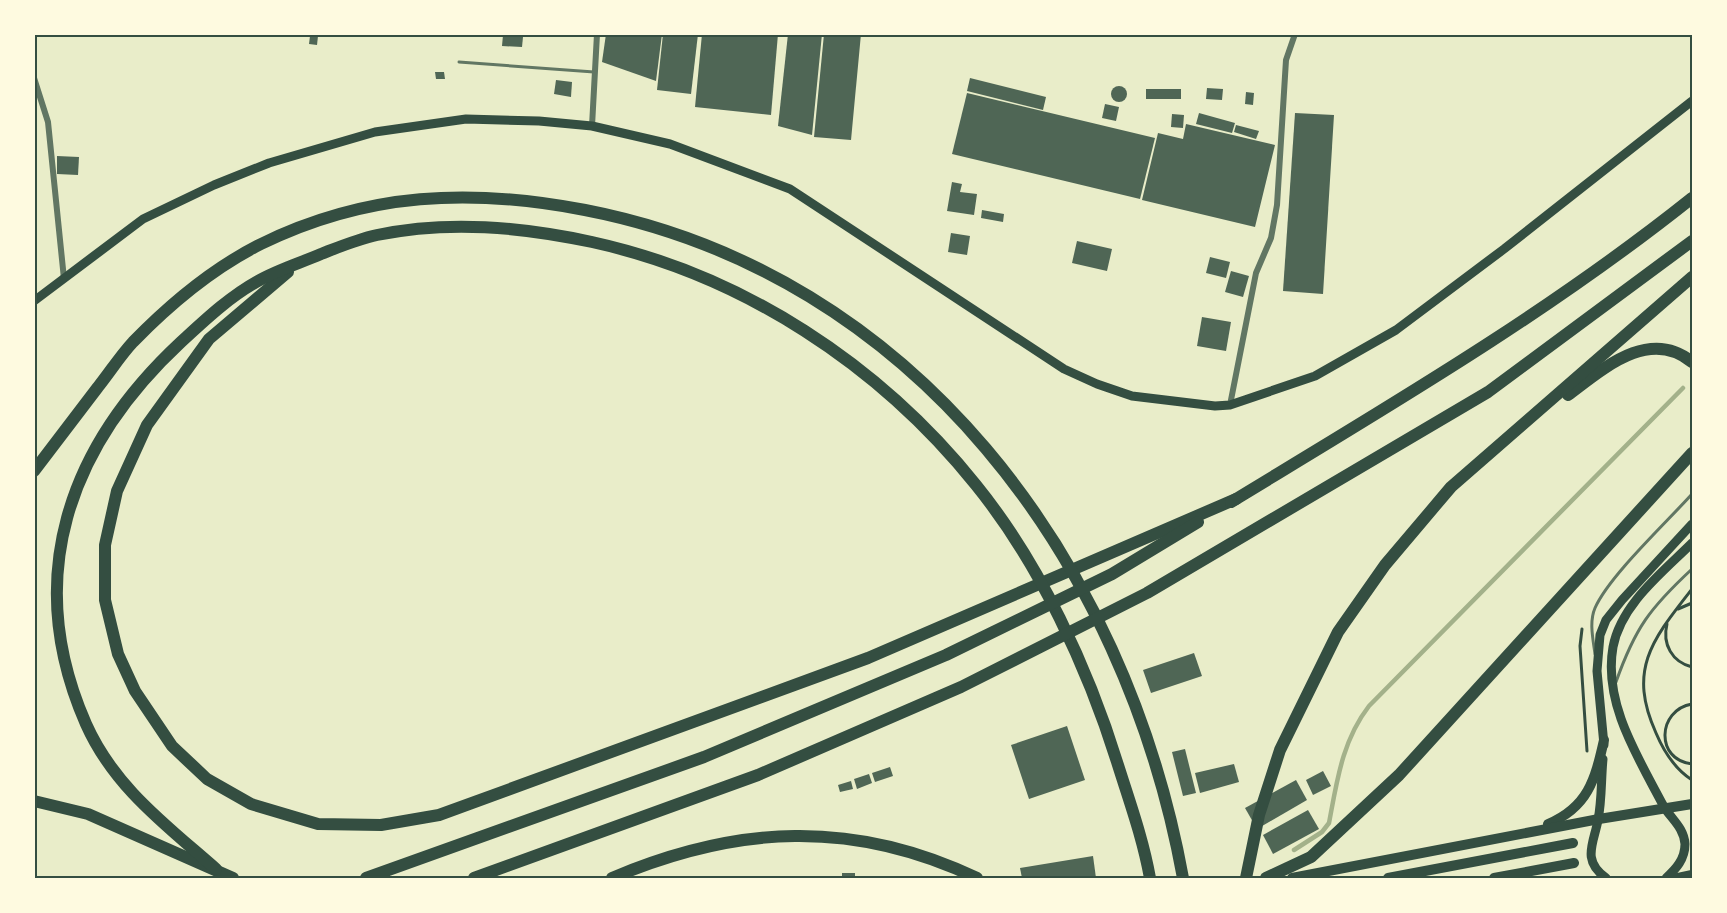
<svg xmlns="http://www.w3.org/2000/svg" width="1727" height="913" font-family="Manrope,sans-serif">
	<rect width="100%" height="100%" fill="#e9edc9"/>
	<g fill="none" stroke-linecap="round" stroke-linejoin="round">
		<path stroke="#a3b18a" stroke-width="4.5" d="M1294,850L1322,832L1329,823C1337,781 1342,741 1369,706L1683,388"/>
	</g>
	<g fill="#4f6655">
		<polygon points="606,34 662,34 656,81 602,62"/>
		<polygon points="663,34 698,34 691,94 657,90"/>
		<polygon points="702,34 778,34 771,115 695,107"/>
		<polygon points="788,34 822,34 812,135 778,126"/>
		<polygon points="824,34 861,34 851,140 814,137"/>
		<polygon points="503,35 523,37 522,47 502,46"/>
		<polygon points="310,36 318,36 317,45 309,44"/>
		<polygon points="435,72 444,72 445,79 436,79"/>
		<polygon points="970,78 1046,97 1043,110 967,91"/>
		<polygon points="556,80 572,82 571,97 554,94"/>
		<circle cx="1119" cy="94" r="8"/>
		<polygon points="1207,88 1223,89 1222,100 1206,99"/>
		<rect x="1146" y="89" width="35" height="10"/>
		<polygon points="1246,92 1254,93 1253,105 1245,104"/>
		<polygon points="967,93 1155,138 1140,199 952,154"/>
		<polygon points="1105,104 1119,107 1116,121 1102,118"/>
		<polygon points="1199,113 1235,123 1232,133 1196,124"/>
		<polygon points="1295,113 1334,115 1323,294 1283,291"/>
		<polygon points="1172,114 1184,115 1183,128 1171,127"/>
		<polygon points="1186,124 1275,145 1255,227 1142,200 1158,133 1183,139"/>
		<polygon points="1236,125 1259,131 1256,139 1234,132"/>
		<polygon points="57,156 79,157 78,175 57,174"/>
		<polygon points="952,182 962,184 960,192 977,194 974,215 947,211"/>
		<polygon points="982,210 1004,214 1003,222 981,218"/>
		<polygon points="951,233 970,236 967,255 948,252"/>
		<polygon points="1077,241 1112,249 1107,271 1072,263"/>
		<polygon points="1210,257 1230,262 1226,278 1206,273"/>
		<polygon points="1231,271 1249,276 1243,297 1225,292"/>
		<polygon points="1202,317 1231,322 1226,351 1197,346"/>
		<polygon points="1194,653 1202,676 1151,693 1143,670"/>
		<polygon points="1067,726 1085,780 1029,799 1011,745"/>
		<polygon points="1185,749 1196,793 1183,796 1172,752"/>
		<polygon points="1234,764 1239,782 1200,793 1195,773"/>
		<polygon points="890,767 893,776 875,782 872,773"/>
		<polygon points="1323,771 1331,786 1313,795 1306,780"/>
		<polygon points="869,774 872,783 857,789 854,779"/>
		<polygon points="1296,780 1307,800 1257,829 1245,808"/>
		<polygon points="851,781 853,789 840,792 838,785"/>
		<polygon points="1308,810 1319,829 1273,854 1263,835"/>
		<polygon points="1093,856 1096,878 1022,878 1020,868"/>
		<rect x="842" y="873" width="13" height="5"/>
	</g>
	<g fill="none" stroke-linecap="round" stroke-linejoin="round">
		<g stroke="#344e41" stroke-width="3">
			<path d="M1692,589C1653,639 1627,669 1656,733C1664,752 1675,769 1692,780"/>
			<polyline points="1678,609 1692,603"/>
			<path d="M1667,624C1662,644 1672,662 1692,667"/>
			<polyline points="1582,629 1580,646 1587,751"/>
			<path d="M1692,704C1657,710 1655,760 1692,764"/>
		</g>
		<g stroke="#617663" stroke-width="3">
			<polyline points="459,62 594,72"/>
			<path d="M1595,654C1593,639 1589,622 1595,608C1609,576 1667,522 1692,494"/>
			<path d="M1616,682C1635,628 1650,608 1692,569"/>
		</g>
		<g stroke="#617663" stroke-width="6">
			<polyline points="34,78 48,122 64,279"/>
			<polyline points="592,126 597,34"/>
			<polyline points="1230,405 1256,273 1271,238 1277,205 1286,60 1295,34"/>
		</g>
		<g stroke="#344e41" stroke-width="9">
			<polyline points="34,301 143,219 214,185 269,163 375,132 466,119 539,121 592,126 670,144 790,189 1064,369 1097,384 1132,396 1215,406 1230,405 1315,376 1396,330 1504,249 1692,101"/>
			<polyline points="1604,745 1597,671 1600,635 1606,620 1622,600 1692,524"/>
			<path d="M1603,759C1601,779 1602,800 1598,820C1594,843 1581,860 1606,878"/>
			<path d="M1666,878C1676,869 1685,859 1685,844C1684,827 1670,818 1663,805C1638,757 1603,703 1613,647C1621,604 1663,572 1692,543"/>
		</g>
		<g stroke="#344e41" stroke-width="10">
			<path d="M1548,824C1588,807 1595,780 1604,740"/>
			<polyline points="1292,878 1599,819 1692,804"/>
			<polyline points="1388,878 1573,843"/>
			<polyline points="1494,878 1574,863"/>
			<polyline points="1678,878 1692,875"/>
		</g>
		<g stroke="#344e41" stroke-width="12">
			<polyline points="288,272 209,339 147,425 117,491 105,545 105,600 118,654 135,691 172,746 207,779 251,804 318,824 381,825 439,815 868,658 1236,499"/>
			<path d="M1568,395C1603,369 1649,327 1692,362"/>
			<path d="M34,471C55,443 77,415 98,387C110,372 120,356 133,342C169,305 215,267 261,244C367,192 471,188 585,210C915,274 1125,560 1183,878"/>
			<path d="M1231,502C1389,406 1548,313 1692,198"/>
			<polyline points="34,801 88,814 233,878"/>
			<path d="M216,869C166,825 114,787 86,724C22,578 68,447 181,342C205,320 229,297 258,281C277,270 300,263 321,254C339,247 358,239 377,235C449,220 521,227 592,242C743,275 880,365 976,485C1040,564 1088,668 1118,765C1130,803 1143,839 1150,878"/>
			<polyline points="366,878 704,757 946,655 1112,574 1198,522"/>
			<polyline points="474,878 758,775 961,687 1147,593 1488,392 1692,241"/>
			<path d="M612,878C737,825 853,819 977,878"/>
			<polyline points="1246,878 1259,815 1280,750 1338,632 1385,565 1451,487 1692,277"/>
			<polyline points="1266,878 1311,857 1399,775 1692,453"/>
		</g>
	</g>
	<rect width="1727" height="913" fill="none" stroke="#fefae0" stroke-width="72"/>
	<rect x="36" y="36" width="1655" height="841" fill="none" stroke="#344e41" stroke-width="2"/>
</svg>
